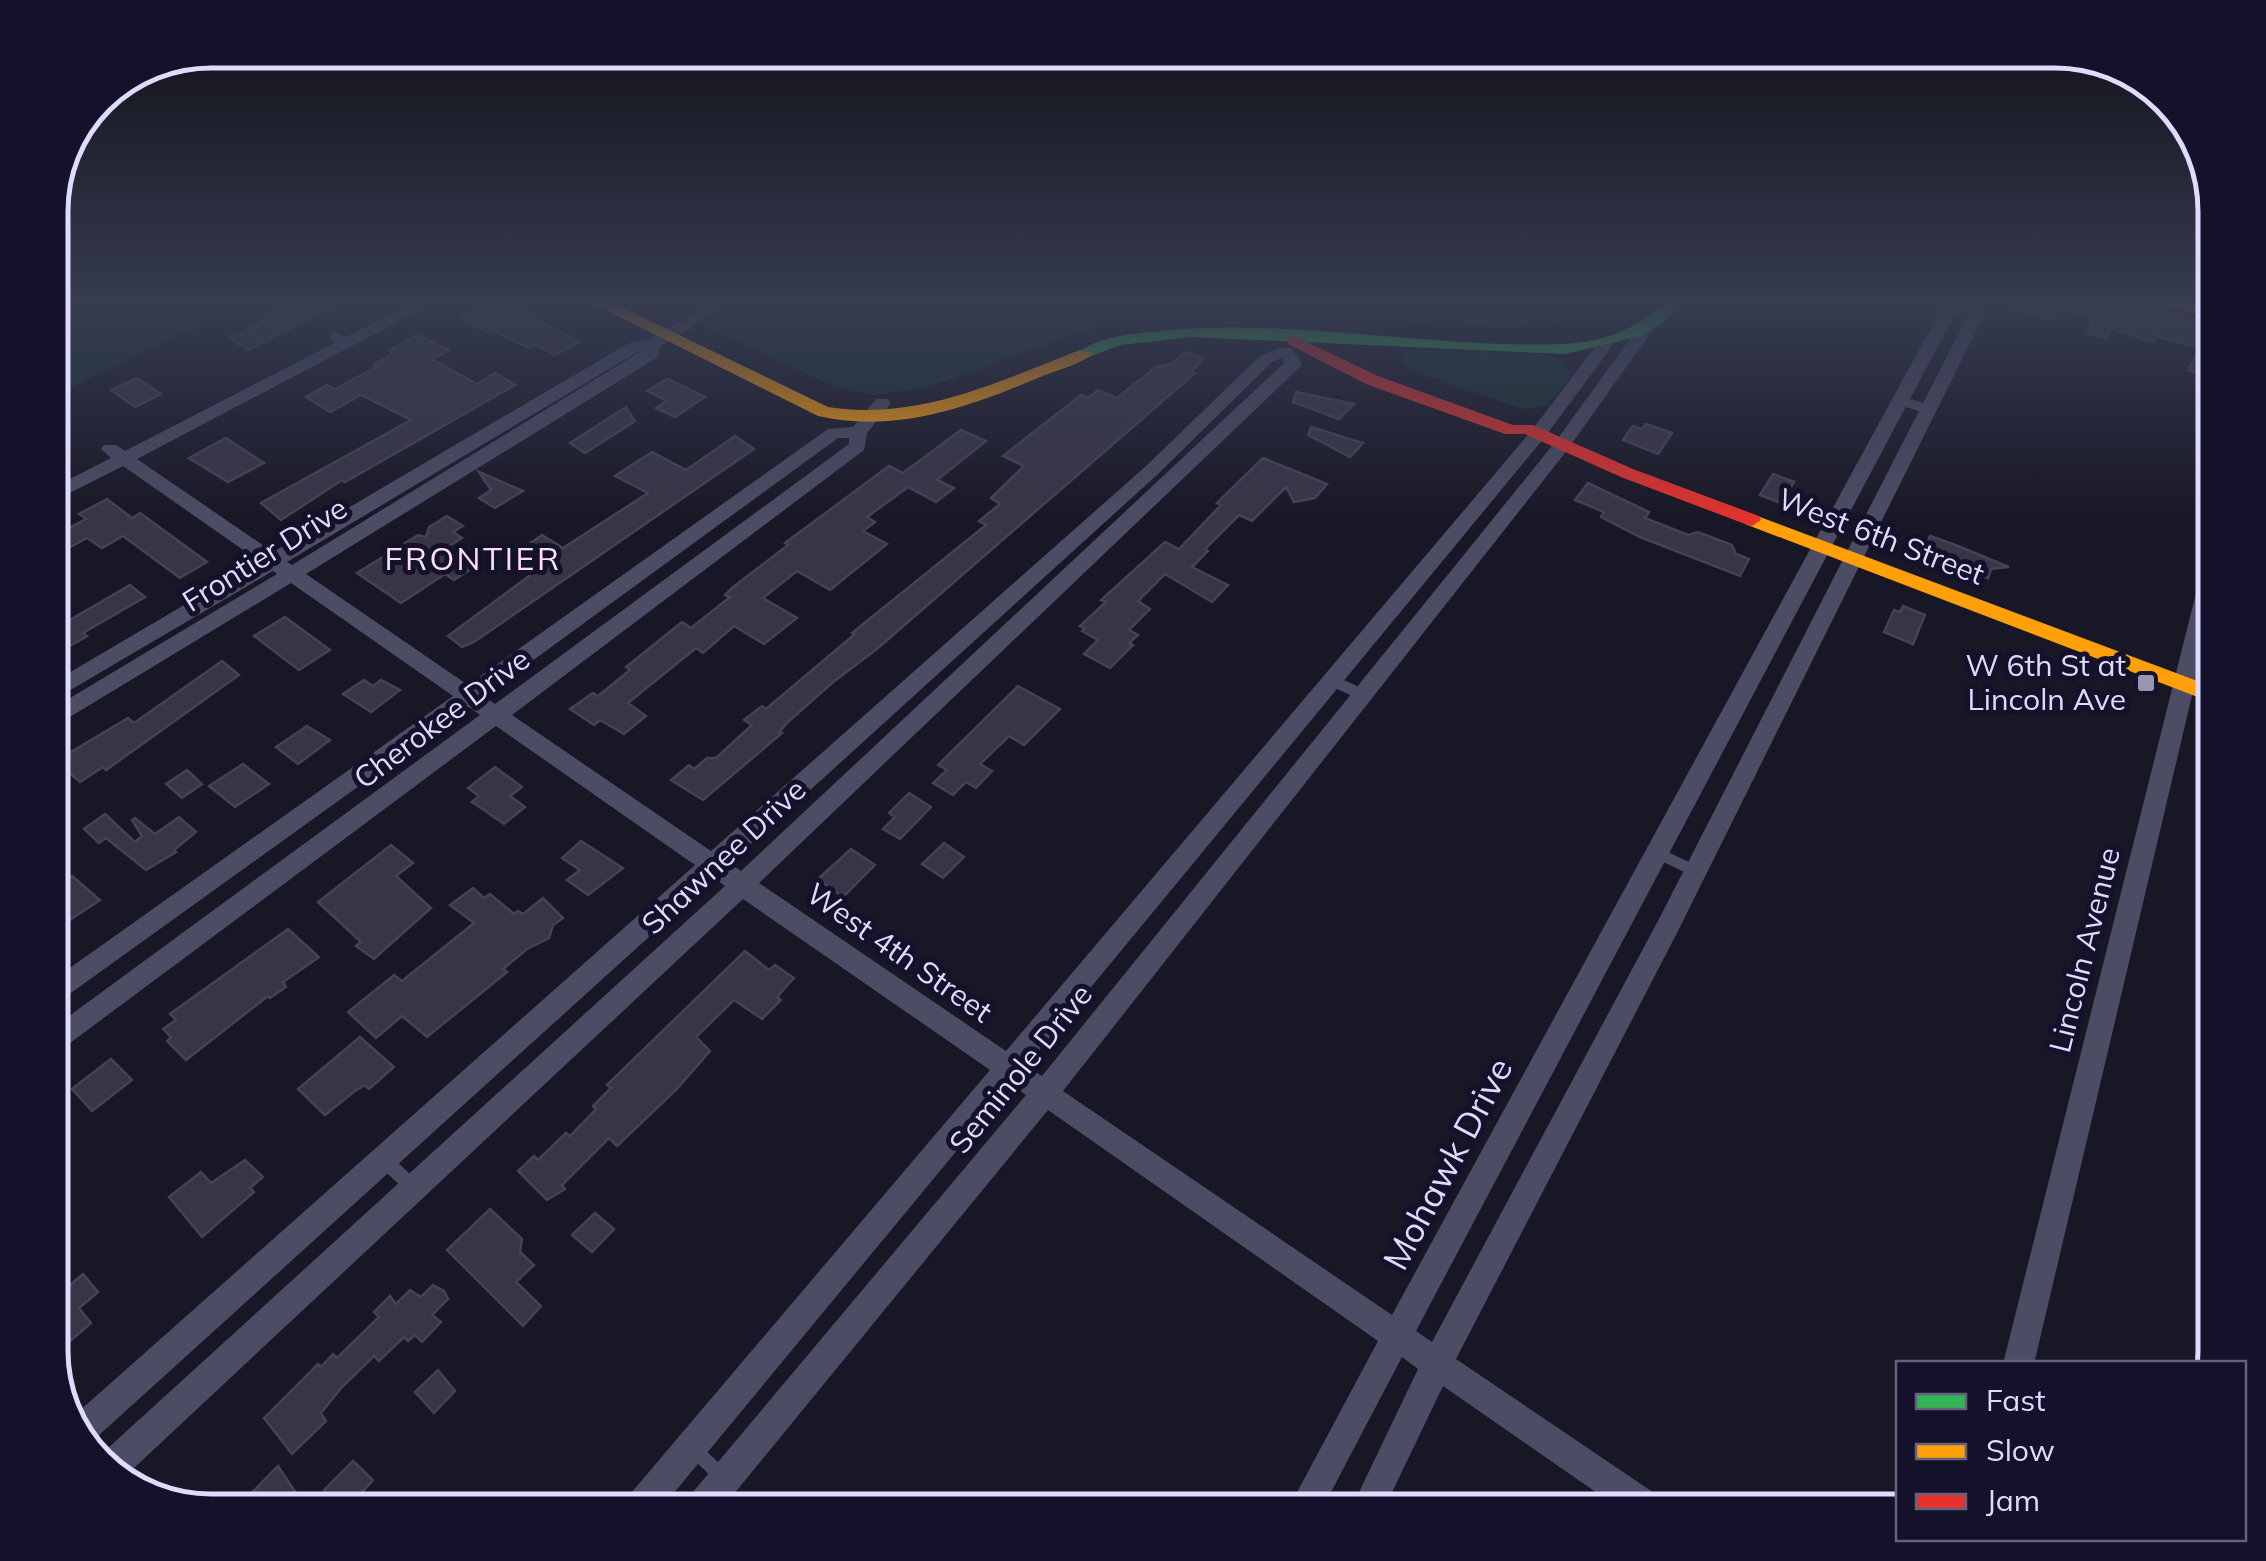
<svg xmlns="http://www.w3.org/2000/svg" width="2266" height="1561" font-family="Mulish,sans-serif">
	<rect width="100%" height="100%" fill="#181725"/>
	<g fill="#153130">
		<polygon points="89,301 242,301 246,303 57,394 50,386 50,316"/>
		<polygon points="651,301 1624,301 1574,320 1513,327 1178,311 1118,318 929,387 873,395 833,386"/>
		<polygon points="1405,350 1546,354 1562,361 1572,376 1546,406 1524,409 1410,370 1400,359"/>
	</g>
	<g fill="#383546" stroke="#454258" stroke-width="2.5">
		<polygon points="305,301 344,301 248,350 230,338 263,322 258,319 293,302 297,305"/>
		<polygon points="490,301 505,301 578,342 555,355 535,345 530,348 492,330 488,332 460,317"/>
		<polygon points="2006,301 2124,301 2216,326 2216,379 2188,370 2201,348 2155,336 2153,342 2111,329 2107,339 2087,333 2093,318 2059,307 2054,320 2006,306"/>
		<polygon points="418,335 449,350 432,359 477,384 495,373 515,385 345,482 342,480 281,520 261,503 411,420 361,395 330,412 306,397 327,385 335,389 378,366 374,364 393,354 389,351"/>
		<polygon points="1186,352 1204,359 1191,371 1195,373 878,648 832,683 789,721 779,732 782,733 703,800 671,780 689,765 694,769 707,758 716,758 752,725 744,720 762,706 766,709 855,634 852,633 986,525 979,521 1000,504 991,498 1024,466 1003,456 1081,395 1088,398 1098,390 1117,398 1156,367 1173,363"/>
		<polygon points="137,378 161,394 135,407 111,390"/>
		<polygon points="667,379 683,386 705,397 675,417 656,408 667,401 647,391"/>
		<polygon points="1296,392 1354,404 1339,419 1293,402"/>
		<polygon points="626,407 635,421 585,453 570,443"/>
		<polygon points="1646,424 1672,433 1658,454 1623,440 1633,426 1642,429"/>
		<polygon points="1311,427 1363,443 1350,457 1308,435"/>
		<polygon points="961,430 986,441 937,480 954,488 936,502 908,487 867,517 875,522 863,531 887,544 830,590 797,571 763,598 797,618 764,644 734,626 703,653 696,648 628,703 646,716 624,734 600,720 594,725 570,709 593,693 598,696 630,670 626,667 682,622 691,628 730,597 725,595 732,588 788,545 785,543 889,466 903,473"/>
		<polygon points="735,436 754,449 474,642 462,647 448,636 548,562 525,547 542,535 563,548 648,493 615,476 652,452 686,470"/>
		<polygon points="226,438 264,463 228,482 189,458"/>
		<polygon points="1263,458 1327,484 1315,498 1294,502 1286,487 1252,521 1239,515 1205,549 1208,551 1192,567 1228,585 1212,602 1165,574 1138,601 1150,609 1129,630 1138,635 1129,643 1133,645 1110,668 1084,654 1098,640 1082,631 1085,628 1080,626 1106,602 1101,600 1165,542 1179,549 1221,505 1217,503"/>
		<polygon points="479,472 523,491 495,508 479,498 491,490"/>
		<polygon points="1773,474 1794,482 1781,503 1760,495"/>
		<polygon points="1588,483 1649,512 1645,518 1688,535 1698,532 1732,545 1736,554 1749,559 1740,576 1640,537 1601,517 1604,512 1575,500"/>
		<polygon points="107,499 132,518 140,513 207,562 180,578 123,536 102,548 87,538 50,558 50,538 86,519 79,514"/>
		<polygon points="447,516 463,526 453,532 462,538 443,550 471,569 454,580 445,574 401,603 357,573 418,535 426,537 429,527"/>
		<polygon points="1930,536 1953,544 2009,567 1991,569 1988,578 1975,571 1964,573 1923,552"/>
		<polygon points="130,585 145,597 83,633 87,636 50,657 50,626 65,618 68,621"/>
		<polygon points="1903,606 1925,615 1913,644 1884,632 1894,610 1900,612"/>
		<polygon points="285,617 330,650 299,670 254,636"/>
		<polygon points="222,661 239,675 106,770 103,767 80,782 56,761 128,718 134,723"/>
		<polygon points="364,680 373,686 381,680 400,690 371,712 343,694"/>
		<polygon points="1018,686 1060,709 1024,745 1009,736 980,764 992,771 976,788 966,782 953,795 933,783 947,770 938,765"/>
		<polygon points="307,726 330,740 298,764 276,747"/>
		<polygon points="243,764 269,784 235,807 209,786"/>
		<polygon points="495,767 522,787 510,796 525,807 504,824 472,802 479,796 468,788"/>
		<polygon points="187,770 202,784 182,798 166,784"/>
		<polygon points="909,793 931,807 900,839 883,829 895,817 889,813"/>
		<polygon points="105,814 135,842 142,836 132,820 135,818 155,834 179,817 196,832 174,850 176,852 146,870 106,838 99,843 84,829"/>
		<polygon points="581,841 623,868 588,895 567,880 580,870 562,858"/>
		<polygon points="944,843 964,857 943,878 922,864"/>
		<polygon points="391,845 413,863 396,876 431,908 374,959 356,946 361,942 318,902"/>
		<polygon points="851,849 875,865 843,897 818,879"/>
		<polygon points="72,876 100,900 50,933 50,891"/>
		<polygon points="473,888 484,898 490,894 514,914 518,911 523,914 543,898 563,918 553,925 549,938 527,949 503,969 507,972 427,1037 402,1016 376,1038 348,1012 394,975 402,981 474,923 450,905"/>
		<polygon points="288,929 319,957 283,982 286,987 270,998 268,996 186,1060 167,1041 171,1037 163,1029 176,1020 170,1014"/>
		<polygon points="745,951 769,970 775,965 794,978 777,997 781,1000 762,1019 734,1000 696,1037 710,1051 676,1090 617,1146 609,1138 562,1185 565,1189 547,1200 518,1171 534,1156 538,1160 566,1133 570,1136 596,1109 593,1106 611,1088 607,1085"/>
		<polygon points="360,1037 394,1067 369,1089 365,1085 355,1091 325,1115 298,1089"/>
		<polygon points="111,1059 132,1080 92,1111 72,1089"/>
		<polygon points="245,1160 263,1177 250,1188 254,1192 202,1237 169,1197 201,1172 211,1183"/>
		<polygon points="490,1209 522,1239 520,1252 534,1265 516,1282 541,1306 523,1326 447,1250"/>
		<polygon points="595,1213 614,1229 592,1252 572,1235"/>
		<polygon points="83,1274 98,1292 79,1308 91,1323 50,1358 50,1302"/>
		<polygon points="433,1285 444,1291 448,1299 432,1315 441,1322 422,1342 415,1335 408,1341 404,1337 379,1361 374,1356 342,1387 321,1413 326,1421 292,1454 264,1418 318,1364 321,1367 333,1354 337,1358 379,1317 374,1312 390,1296 396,1304 410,1290 421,1297"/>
		<polygon points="438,1370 455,1391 434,1413 415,1392"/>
		<polygon points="353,1461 373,1480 345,1511 340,1511 324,1490"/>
		<polygon points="278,1466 296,1493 278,1511 234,1511"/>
	</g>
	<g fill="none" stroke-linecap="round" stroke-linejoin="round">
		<g stroke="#4c4c65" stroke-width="9">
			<polyline points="685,325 720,301"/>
			<polyline points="334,336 348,343"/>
			<polyline points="1902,401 1927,409"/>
		</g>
		<g stroke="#4c4c65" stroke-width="11">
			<polyline points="1333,681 1361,694"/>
			<polyline points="1657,853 1695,871"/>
		</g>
		<g stroke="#4c4c65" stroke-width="15">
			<polyline points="384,1160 414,1188"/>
			<polyline points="692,1448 722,1476"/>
		</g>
		<g fill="#4c4c65" fill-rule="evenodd">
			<path d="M416,301H437L137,459L273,552L629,343L647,340L679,322H691V328L659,347L658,357L306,574L468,685L828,429L853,427L876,399H888L891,403L867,433L864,450L512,715L711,851L1146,466L1260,356L1279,348H1291L1302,363L1300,367L759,883L1006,1051L1532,430L1601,339H1613V345L1544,438L1026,1066L1042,1076L1556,441L1640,325H1652L1654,328L1568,449L1063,1091L1392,1315L1943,306L1951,301H1974L1984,314L1977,329L1677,933L1456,1359L1663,1499L1667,1511H1623L1443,1386L1383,1511H1350L1418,1369L1402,1357L1321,1511H1287L1378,1341L1048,1110L720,1511H683L687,1499L1026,1095L1011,1085L659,1511H622L626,1499L990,1070L743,899L119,1482L97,1458L725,886L714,878L87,1446L71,1430L68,1421L695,865L496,726L50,1058V1030L480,715L469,707L50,1008V982L453,696L291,583L50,729V710L277,574L273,571L50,702V684L259,561L123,466L50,503V489L111,458L101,449L104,445H116L125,451ZM1964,309L1968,314L1961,329L1659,919L1432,1342L1416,1331L1957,310ZM643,350L292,565L287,562L639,351ZM1282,358L1285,362L741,871L730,863L1158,474L1272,362ZM838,438H849V444L495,704L484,696Z"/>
			<polygon points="2216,547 2216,594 2034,1364 2003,1364 2206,553"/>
		</g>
		<path fill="#30b455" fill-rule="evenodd" d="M1664,301H1681L1664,322L1641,336L1565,354L1191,337L1120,345L1086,358L1078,353C1097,337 1126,335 1150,332C1286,316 1425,349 1562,344C1599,343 1641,329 1664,301Z"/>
		<g fill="#ff9f0a" fill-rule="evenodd">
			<path d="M588,301H609L828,407C919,421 997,382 1080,350L1094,353C1081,364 1061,369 1045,375C972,406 897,434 818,416Z"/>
			<polygon points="2157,301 2183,301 2216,311 2216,321"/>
			<polygon points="1752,514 2216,688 2216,704 1745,524 1745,516"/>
		</g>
		<polygon fill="#e5322d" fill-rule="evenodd" points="1294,336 1378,376 1513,425 1533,425 1633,469 1759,516 1761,520 1752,526 1745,524 1621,477 1525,434 1505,434 1366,384 1288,344 1288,338"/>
	</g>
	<linearGradient id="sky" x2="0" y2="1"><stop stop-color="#0d0d14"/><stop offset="0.58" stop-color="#373c51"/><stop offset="1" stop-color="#373c51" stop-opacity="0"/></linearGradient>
	<rect width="2266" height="520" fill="url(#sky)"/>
	<rect fill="#9996b3" stroke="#14112b" stroke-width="4" x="2136" y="673" width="20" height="20" rx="5"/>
	<g text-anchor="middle" stroke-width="10" stroke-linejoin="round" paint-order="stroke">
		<g font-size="30" fill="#dedbff" stroke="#14112b">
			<text transform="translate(1881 537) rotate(21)" y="10">West 6th Street</text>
			<text transform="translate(265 555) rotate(-32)" y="10">Frontier Drive</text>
			<text transform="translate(442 719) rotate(-37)" y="10">Cherokee Drive</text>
			<text transform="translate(724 857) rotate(-43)" y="10">Shawnee Drive</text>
			<text transform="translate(2085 950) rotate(-76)" y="10">Lincoln Avenue</text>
			<text transform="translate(899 953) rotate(35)" y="10">West 4th Street</text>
			<text transform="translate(1021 1069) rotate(-51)" y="10">Seminole Drive</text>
		</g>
		<g font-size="30" fill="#dedbff" stroke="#14112b" text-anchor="end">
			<text x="2126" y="676">W 6th St at<tspan x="2126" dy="34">Lincoln Ave</tspan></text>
		</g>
		<g font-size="32" letter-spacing="2.5" fill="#ffddf4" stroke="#14112b">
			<text x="473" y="570">FRONTIER</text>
		</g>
		<g font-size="35" fill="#dedbff" stroke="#14112b">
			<text transform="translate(1448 1164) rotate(-62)" y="12">Mohawk Drive</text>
		</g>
	</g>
	<path d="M0 0H2266V1561H0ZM211 68H2055A143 143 0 0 1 2198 211V1351A143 143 0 0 1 2055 1494H211A143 143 0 0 1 68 1351V211A143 143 0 0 1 211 68Z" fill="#14112b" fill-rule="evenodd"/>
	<path fill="none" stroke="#dedbff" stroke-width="5" d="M211 68H2055A143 143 0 0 1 2198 211V1351A143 143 0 0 1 2055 1494H211A143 143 0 0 1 68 1351V211A143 143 0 0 1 211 68Z"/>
	<rect x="1896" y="1361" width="350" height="180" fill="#14112b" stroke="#656280" stroke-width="2.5"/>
	<rect x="1916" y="1394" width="50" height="15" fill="#30b455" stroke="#656280" stroke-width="2.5"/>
	<text x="1986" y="1411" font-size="30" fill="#dedbff">Fast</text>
	<rect x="1916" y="1444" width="50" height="15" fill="#ff9f0a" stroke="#656280" stroke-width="2.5"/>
	<text x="1986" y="1461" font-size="30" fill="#dedbff">Slow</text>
	<rect x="1916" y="1494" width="50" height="15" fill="#e5322d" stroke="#656280" stroke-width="2.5"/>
	<text x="1986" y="1511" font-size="30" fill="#dedbff">Jam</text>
</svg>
